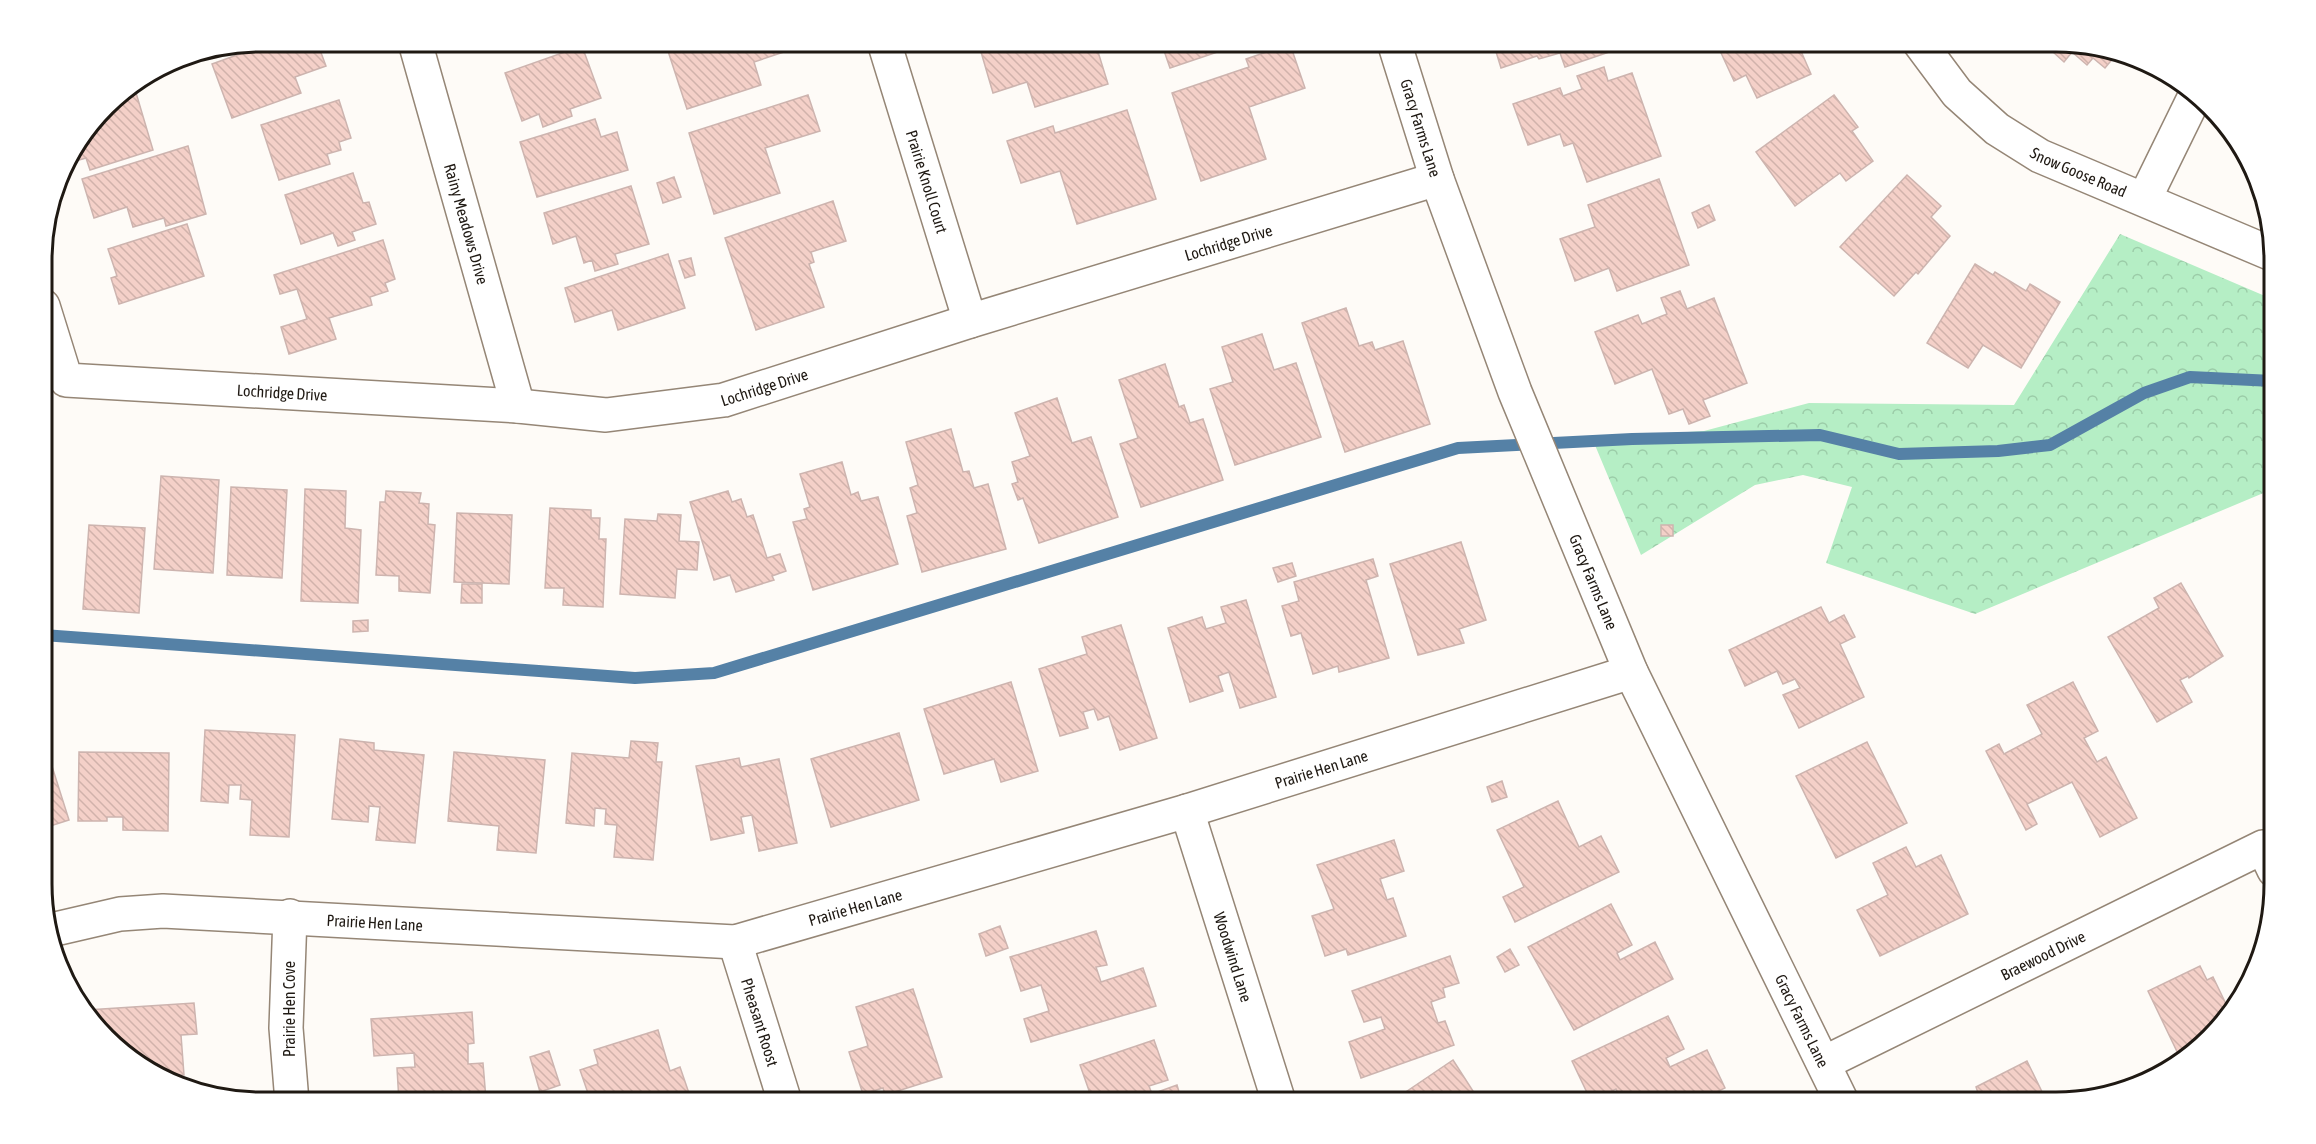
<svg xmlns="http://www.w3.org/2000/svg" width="2316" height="1144" font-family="'Asap Condensed',sans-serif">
	<defs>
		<pattern id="forest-crowns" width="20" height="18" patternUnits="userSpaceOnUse" patternTransform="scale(1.5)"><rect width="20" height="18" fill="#b5eec5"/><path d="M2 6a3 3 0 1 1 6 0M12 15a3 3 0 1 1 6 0" fill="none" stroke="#9bcca8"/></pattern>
		<pattern id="building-back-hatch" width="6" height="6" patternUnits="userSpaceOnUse" patternTransform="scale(1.5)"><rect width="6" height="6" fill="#f4d0c8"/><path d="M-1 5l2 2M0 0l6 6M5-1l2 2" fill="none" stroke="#d1b2ab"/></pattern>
	</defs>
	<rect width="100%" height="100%" fill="#fefbf7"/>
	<polygon fill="url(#forest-crowns)" points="2120,234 2272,299 2273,489 1975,614 1826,563 1852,487 1803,475 1755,485 1641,555 1592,438 1704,431 1809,403 2014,405"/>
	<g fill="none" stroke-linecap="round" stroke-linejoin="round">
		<polyline stroke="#5581a6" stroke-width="12" points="43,635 635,678 714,673 1458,448 1632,439 1820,435 1899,454 1998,451 2050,445 2144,393 2190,377 2273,381"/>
	</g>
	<g fill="url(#building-back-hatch)" stroke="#cdb4af" stroke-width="1.5">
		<polygon points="273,42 317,42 326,66 295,77 301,93 232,118 212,64"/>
		<polygon points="665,42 787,42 790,50 754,62 761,85 687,109"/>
		<polygon points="1013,42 1095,42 1108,84 1035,107 1027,82 993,93 981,52"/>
		<polygon points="1161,42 1247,42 1170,68"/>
		<polygon points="1493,42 1623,42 1624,47 1565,67 1560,53 1539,59 1537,56 1501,68"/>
		<polygon points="1716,42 1797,42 1811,74 1757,98 1746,75 1734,81"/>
		<polygon points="2042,42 2056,42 2115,56 2105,68 2093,58 2087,65 2072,52 2064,62"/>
		<polygon points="1290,44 1305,88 1249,107 1266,159 1201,181 1172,93 1249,67 1246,59"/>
		<polygon points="582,46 601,98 570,109 572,116 543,127 539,114 522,121 505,73"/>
		<polygon points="1604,67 1608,81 1632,73 1661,156 1587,182 1573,143 1564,146 1560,134 1528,145 1513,104 1560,88 1563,96 1582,89 1577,76"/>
		<polygon points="134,86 153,150 90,170 86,158 72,162 70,156 116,96"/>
		<polygon points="808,95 820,131 765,148 780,193 714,214 689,133"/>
		<polygon points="1834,95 1858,127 1852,131 1873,161 1846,181 1840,173 1795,206 1756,152"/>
		<polygon points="339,100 351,138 339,142 341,150 327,154 330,164 279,180 261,125"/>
		<polygon points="1127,110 1156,199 1077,224 1060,171 1021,183 1007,141 1053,126 1055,133"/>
		<polygon points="595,119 601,137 617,132 628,170 537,197 520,142"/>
		<polygon points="188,146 206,214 166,226 164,218 133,227 127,207 94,218 82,179"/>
		<polygon points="353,173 363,203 369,202 376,224 352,232 355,240 338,246 333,233 301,244 285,195"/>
		<polygon points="1907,175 1941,206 1931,217 1950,236 1918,274 1916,272 1894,296 1840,247"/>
		<polygon points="674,177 681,197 663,203 657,183"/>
		<polygon points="1659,179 1689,265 1617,291 1609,268 1575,281 1560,239 1595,227 1588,205"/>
		<polygon points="631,186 649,244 615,254 618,264 595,271 592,260 584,263 576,236 553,244 544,213"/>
		<polygon points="833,201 846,241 811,252 814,262 809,264 824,307 756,330 725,238"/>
		<polygon points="1709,205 1715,220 1698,228 1692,213"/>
		<polygon points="187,224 204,276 119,304 111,278 117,276 108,249"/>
		<polygon points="383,240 395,279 385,283 388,291 370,297 372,305 329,318 336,339 289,354 281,327 307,319 297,289 280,294 274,275"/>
		<polygon points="668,254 685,308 618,330 612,310 575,322 565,288"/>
		<polygon points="691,258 695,275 685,278 679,261"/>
		<polygon points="1975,264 1993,275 1995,272 2026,291 2030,284 2060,302 2021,368 1983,345 1968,368 1927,343"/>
		<polygon points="1680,291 1687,309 1714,298 1747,383 1703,400 1710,416 1689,424 1683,409 1669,414 1652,369 1615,384 1595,332 1638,315 1642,324 1667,314 1661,298"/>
		<polygon points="1346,308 1359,346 1372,342 1375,350 1403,341 1430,424 1345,452 1302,323"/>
		<polygon points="1262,334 1274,370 1296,363 1321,437 1235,465 1210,389 1233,382 1222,347"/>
		<polygon points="1165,364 1179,407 1184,405 1190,423 1203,419 1223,480 1141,507 1120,444 1138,438 1119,380"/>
		<polygon points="1057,398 1072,443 1091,437 1118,517 1039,543 1023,498 1018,500 1012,484 1018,482 1012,462 1030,456 1015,413"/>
		<polygon points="951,429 963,472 969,471 974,488 988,484 1006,549 922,572 907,516 917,513 910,488 918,485 906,442"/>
		<polygon points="842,462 851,495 858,492 861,501 878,497 898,564 813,590 793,522 807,519 804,509 810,507 800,474"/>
		<polygon points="161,476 219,480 213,573 154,569"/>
		<polygon points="231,487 287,490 282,578 227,575"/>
		<polygon points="305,489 346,491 345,528 361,530 358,603 301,601"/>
		<polygon points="386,491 421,493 419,503 429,504 428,524 435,525 430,593 399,591 399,576 376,575 380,502 385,502"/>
		<polygon points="728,491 732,502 741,499 747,517 753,515 767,558 780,554 786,571 772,576 774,580 736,592 730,575 714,580 690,502"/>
		<polygon points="550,508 591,510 591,518 600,518 599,539 606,539 603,607 563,605 564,588 545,588"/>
		<polygon points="457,513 512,515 509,584 454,582"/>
		<polygon points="658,514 681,515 679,541 699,542 697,570 677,569 675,598 620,594 625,519 657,521"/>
		<polygon points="89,525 145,528 139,613 83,609"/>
		<rect x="1661" y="525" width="12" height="11"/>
		<polygon points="1461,542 1486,620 1459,629 1464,643 1418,655 1390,564"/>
		<polygon points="1373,559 1378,576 1366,580 1389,658 1339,672 1338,666 1313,674 1301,633 1291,636 1282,606 1299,601 1294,582"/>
		<polygon points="1292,563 1296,576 1278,582 1273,568"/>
		<polygon points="2181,583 2223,656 2189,678 2188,676 2180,680 2192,702 2157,722 2108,637 2159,608 2154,598"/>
		<polygon points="462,584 482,584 482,603 461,603"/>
		<polygon points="1246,600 1276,697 1240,708 1229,672 1218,676 1223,691 1190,702 1168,628 1202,617 1206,629 1226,623 1221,607"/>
		<polygon points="1821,607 1829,623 1844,615 1855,637 1840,644 1864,697 1799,728 1783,695 1800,688 1795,679 1783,684 1777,671 1745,686 1729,650"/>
		<polygon points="368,620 368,631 353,632 353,621"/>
		<polygon points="1121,625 1157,738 1120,750 1109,716 1098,720 1094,709 1083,712 1088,728 1060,736 1039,669 1087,654 1082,637"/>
		<polygon points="2271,648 2273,648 2273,677 2267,676"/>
		<polygon points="1011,682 1038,771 1001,782 994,759 944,774 924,709"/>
		<polygon points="2073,682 2098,731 2084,738 2097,762 2106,757 2137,818 2100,837 2072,782 2027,804 2037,824 2026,830 1986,751 1999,744 2004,754 2042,734 2027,705"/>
		<polygon points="205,730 295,735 289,837 250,835 252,800 240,799 241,785 229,785 228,803 201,801"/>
		<polygon points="899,733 919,800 831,827 811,759"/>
		<polygon points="340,739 374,743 374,750 424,755 415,843 376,840 380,807 369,806 368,822 332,819"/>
		<polygon points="44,741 69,820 44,828"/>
		<polygon points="631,741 658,743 656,762 662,762 653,860 614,857 617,825 605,824 606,809 595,808 594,826 566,823 572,753 629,758"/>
		<polygon points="1867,742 1907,823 1836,858 1796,776"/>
		<polygon points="79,752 169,753 168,831 123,830 123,817 107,817 107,821 78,821"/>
		<polygon points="454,752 545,760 536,853 497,850 499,826 448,821"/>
		<polygon points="739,758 741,767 779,759 797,843 759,851 752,815 741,817 744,833 711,840 696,766"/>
		<polygon points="1502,781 1507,797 1492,802 1487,787"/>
		<polygon points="1558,801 1579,847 1601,836 1619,872 1515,922 1503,897 1524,887 1497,830"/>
		<polygon points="1394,840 1404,871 1380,879 1387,900 1393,898 1406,936 1348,955 1346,949 1325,956 1312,916 1334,909 1317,865"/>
		<polygon points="1906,847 1916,867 1941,855 1968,914 1880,956 1857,910 1888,895 1873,863"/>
		<polygon points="1611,904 1632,945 1617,953 1620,960 1655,942 1673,979 1574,1030 1528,947"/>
		<polygon points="1000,926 1008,948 986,956 979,934"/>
		<polygon points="1096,931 1107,965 1096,967 1101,982 1143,968 1156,1006 1031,1042 1024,1019 1049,1011 1041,985 1021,991 1010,957"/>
		<polygon points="1510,949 1519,965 1505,972 1497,957"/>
		<polygon points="1450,956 1459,983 1443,988 1445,997 1431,1002 1438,1023 1445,1021 1454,1045 1361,1078 1349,1042 1385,1029 1381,1017 1364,1022 1352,991"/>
		<polygon points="2200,966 2207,980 2213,977 2227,1006 2230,1004 2181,1060 2148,991"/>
		<polygon points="913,989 942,1077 885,1095 883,1088 863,1094 849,1052 868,1046 856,1007"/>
		<polygon points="194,1003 197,1034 181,1035 184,1075 178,1075 179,1083 164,1080 88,1017 87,1010"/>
		<polygon points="472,1012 474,1043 468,1044 468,1064 483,1063 486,1099 399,1102 397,1068 415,1067 414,1053 374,1056 371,1019"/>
		<polygon points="1668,1016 1684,1049 1666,1058 1670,1067 1707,1050 1725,1088 1696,1102 1622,1102 1616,1089 1591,1101 1572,1061"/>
		<polygon points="658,1030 670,1071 680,1067 692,1102 591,1102 580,1070 598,1064 594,1050"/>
		<polygon points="1154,1040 1168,1080 1149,1086 1152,1094 1177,1085 1182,1102 1093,1102 1080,1065"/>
		<polygon points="549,1051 560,1085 540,1092 530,1057"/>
		<polygon points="1453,1060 1473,1091 1463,1098 1465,1102 1391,1102"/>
		<polygon points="2027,1061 2047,1102 1981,1102 1976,1087"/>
		<polygon points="960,1094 963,1102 933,1102"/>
		<polygon points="2062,1094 2066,1102 2047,1102"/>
	</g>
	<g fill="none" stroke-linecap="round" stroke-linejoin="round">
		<g stroke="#958676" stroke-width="36">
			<g id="street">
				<path id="s1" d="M415,42L518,406"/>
				<path id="s2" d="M884,42L970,321"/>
				<path id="s3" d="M1919,42L1957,93L1997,129L2040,156L2272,254"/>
				<polyline points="2145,198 2193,100"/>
				<path id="s4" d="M43,306L66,380L518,406L606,415L724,400L970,321L1437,179"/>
				<path id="s5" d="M1187,811L1279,1102"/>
				<polyline points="290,916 286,1028 292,1102"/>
				<path id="s6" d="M51,930L120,914L163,911L735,942L1187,811L1631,672"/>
				<path id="s7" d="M735,942L785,1102"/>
				<path id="s8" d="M1824,1063L2263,847L2274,870"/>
			</g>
		</g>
		<g stroke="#958676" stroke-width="36">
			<g id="secondary">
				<path id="s9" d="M1394,42L1437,179L1515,392L1631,672L1842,1102"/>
			</g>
		</g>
		<use href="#street" stroke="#fff" stroke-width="33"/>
		<use href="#secondary" stroke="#fff" stroke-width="33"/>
	</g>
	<g text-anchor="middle" stroke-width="4.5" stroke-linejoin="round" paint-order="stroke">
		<g font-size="16" fill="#1f1913" stroke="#fff">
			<text dy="6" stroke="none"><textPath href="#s9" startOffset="90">Gracy Farms Lane</textPath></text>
			<text dy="6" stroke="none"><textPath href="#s3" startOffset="210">Snow Goose Road</textPath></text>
			<text dy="6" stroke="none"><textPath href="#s2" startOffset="146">Prairie Knoll Court</textPath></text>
			<text dy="6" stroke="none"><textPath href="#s1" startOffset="189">Rainy Meadows Drive</textPath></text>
			<text dy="6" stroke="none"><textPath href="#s4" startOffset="1266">Lochridge Drive</textPath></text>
			<text dy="6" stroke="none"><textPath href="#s4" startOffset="780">Lochridge Drive</textPath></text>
			<text dy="6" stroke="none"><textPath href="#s4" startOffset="294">Lochridge Drive</textPath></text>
			<text dy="6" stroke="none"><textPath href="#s9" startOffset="576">Gracy Farms Lane</textPath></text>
			<text dy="6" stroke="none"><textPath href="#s6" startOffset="1298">Prairie Hen Lane</textPath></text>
			<text dy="6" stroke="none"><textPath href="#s6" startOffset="812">Prairie Hen Lane</textPath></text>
			<text dy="6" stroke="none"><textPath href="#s6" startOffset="326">Prairie Hen Lane</textPath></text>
			<text dy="6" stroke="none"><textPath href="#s8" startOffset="244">Braewood Drive</textPath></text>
			<text dy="6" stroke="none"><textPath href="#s5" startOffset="153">Woodwind Lane</textPath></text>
			<text transform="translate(289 1009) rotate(-90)" y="6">Prairie Hen Cove</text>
			<text dy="6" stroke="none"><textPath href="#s9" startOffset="1062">Gracy Farms Lane</textPath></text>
			<text dy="6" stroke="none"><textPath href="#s7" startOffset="84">Pheasant Roost</textPath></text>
		</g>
	</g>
	<path d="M0 0H2316V1144H0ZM260 52H2056A208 208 0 0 1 2264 260V884A208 208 0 0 1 2056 1092H260A208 208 0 0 1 52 884V260A208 208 0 0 1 260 52Z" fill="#fff" fill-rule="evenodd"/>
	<path fill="none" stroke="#1f1913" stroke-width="3" d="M260 52H2056A208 208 0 0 1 2264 260V884A208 208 0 0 1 2056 1092H260A208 208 0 0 1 52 884V260A208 208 0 0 1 260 52Z"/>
</svg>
